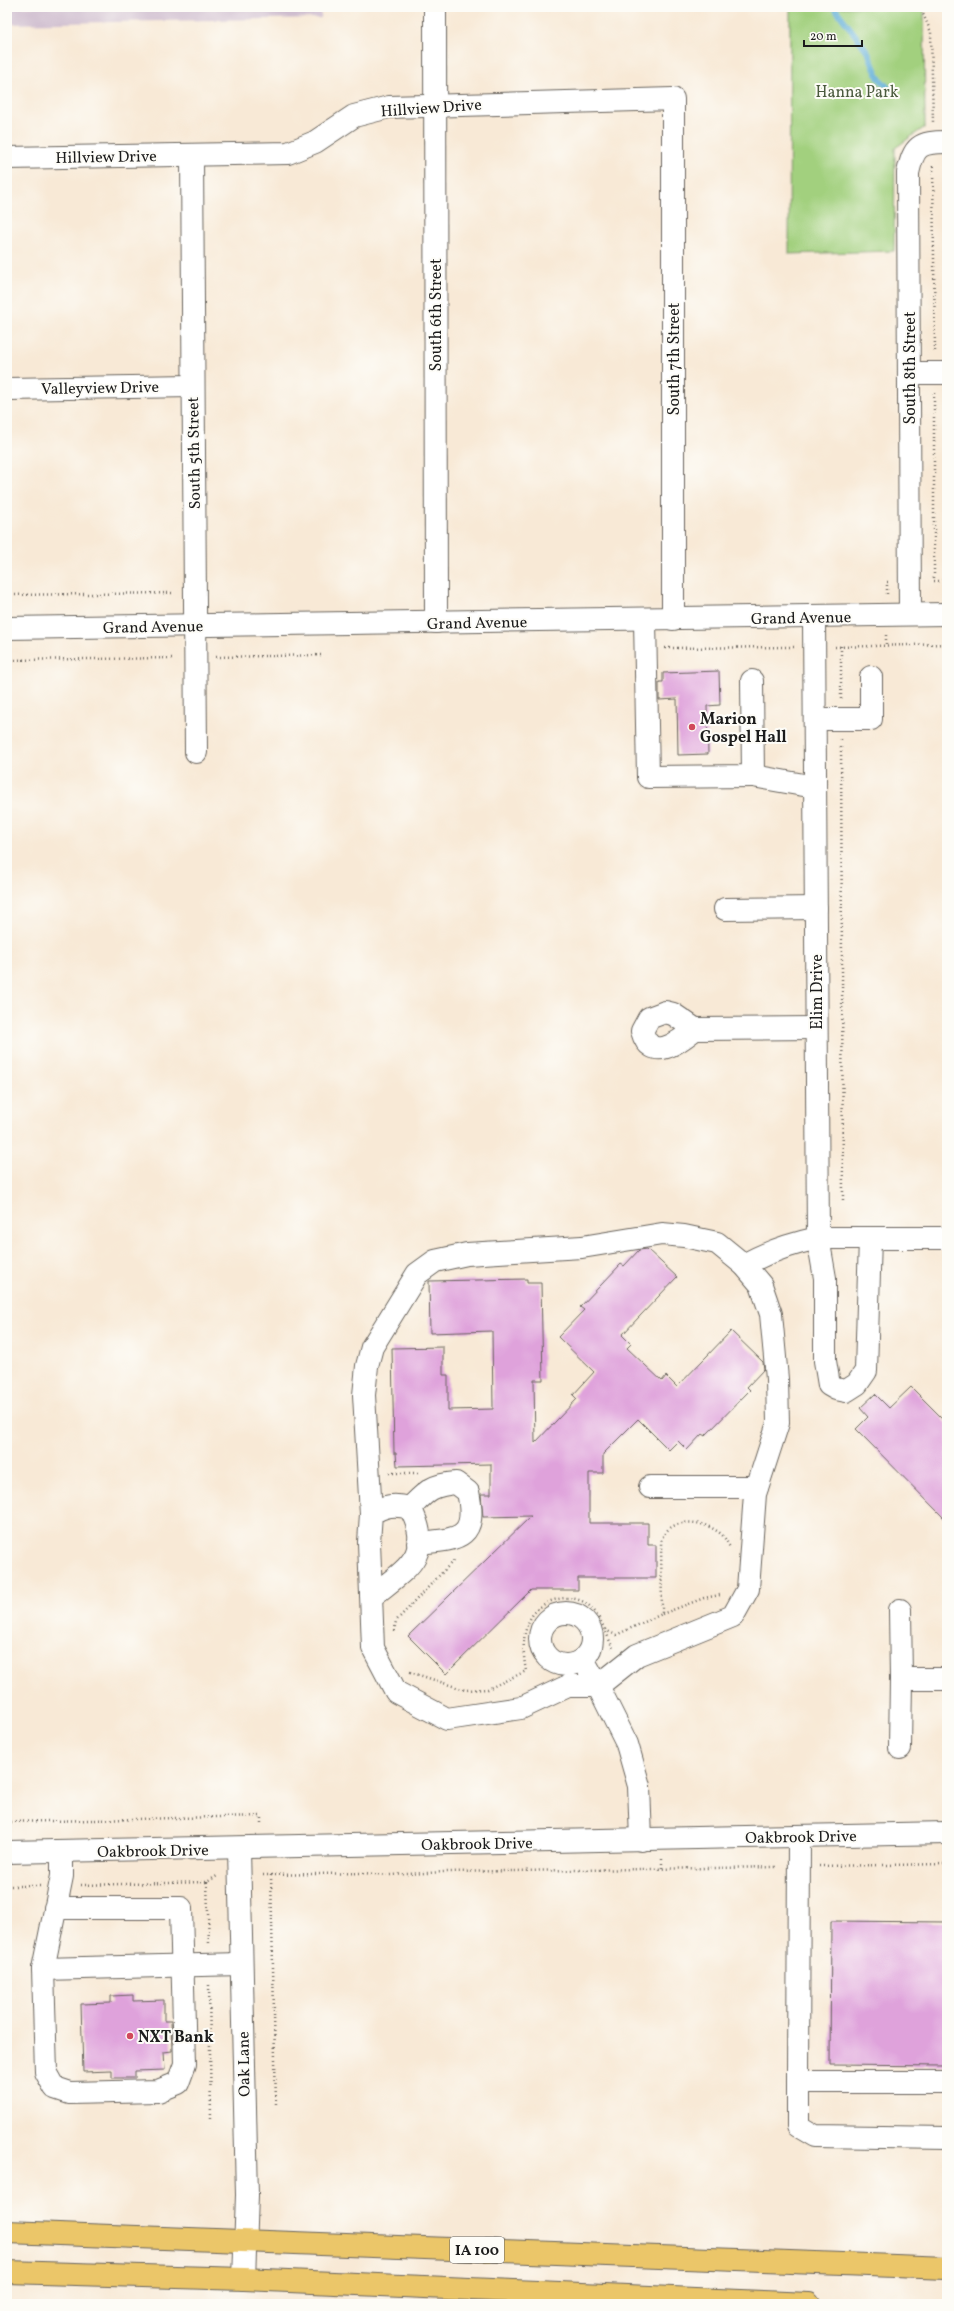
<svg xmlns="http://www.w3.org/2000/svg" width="954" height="2311" font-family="Vollkorn,serif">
	<rect width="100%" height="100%" fill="#fdfcf7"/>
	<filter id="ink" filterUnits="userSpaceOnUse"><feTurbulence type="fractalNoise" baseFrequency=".025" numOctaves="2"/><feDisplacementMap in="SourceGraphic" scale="8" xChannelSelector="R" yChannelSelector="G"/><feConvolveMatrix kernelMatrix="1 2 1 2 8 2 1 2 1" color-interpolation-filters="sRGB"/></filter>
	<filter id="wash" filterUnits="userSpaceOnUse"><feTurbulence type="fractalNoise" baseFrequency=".012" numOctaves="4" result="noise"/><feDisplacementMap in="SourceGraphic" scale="16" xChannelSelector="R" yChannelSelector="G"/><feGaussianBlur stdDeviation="0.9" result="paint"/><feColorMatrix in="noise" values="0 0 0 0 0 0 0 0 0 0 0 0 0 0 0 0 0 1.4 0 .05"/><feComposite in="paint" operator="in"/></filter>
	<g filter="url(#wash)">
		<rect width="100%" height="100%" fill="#f8e9d6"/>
		<polygon fill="#cfbdcf" points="7,7 321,7 321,18 7,24"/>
		<polygon fill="#a2d07e" stroke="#5f764d" points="790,7 924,7 925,127 895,148 894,251 789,254"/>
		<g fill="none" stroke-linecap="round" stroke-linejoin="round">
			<polyline stroke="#5dadd7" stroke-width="6" points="834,7 868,52 878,77 891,91"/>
		</g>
		<g id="blocks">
			<g fill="#dfa2db">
				<polygon points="719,671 720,705 707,706 708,754 678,755 677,699 659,700 659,682 663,682 663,673"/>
				<polygon points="647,1249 677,1277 622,1335 631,1344 627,1348 662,1381 666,1376 677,1387 731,1331 763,1362 764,1369 747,1387 750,1390 705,1436 702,1434 687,1450 678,1441 669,1450 638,1419 603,1454 603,1473 589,1473 589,1523 648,1523 648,1545 656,1545 656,1578 578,1578 578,1590 531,1590 446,1674 408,1636 531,1516 483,1517 481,1494 491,1494 491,1464 397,1466 396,1453 394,1453 392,1348 443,1347 443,1375 448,1375 448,1410 493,1409 492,1331 430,1333 429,1281 527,1279 527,1283 541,1283 543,1380 534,1380 535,1443 577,1399 573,1395 594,1372 558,1337 584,1310 580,1307 621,1264 624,1266 639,1250"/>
				<polygon points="911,1387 947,1423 947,1521 856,1429 868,1417 860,1408 875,1394 889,1408"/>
				<polygon points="831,1921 947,1922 947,2066 830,2065"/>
				<polygon points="133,1995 133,2001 164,2000 164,2021 171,2021 172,2051 164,2052 165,2070 135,2071 135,2078 112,2078 112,2071 83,2072 81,2004 111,2003 111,1996"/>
			</g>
		</g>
	</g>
	<g filter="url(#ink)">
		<use href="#blocks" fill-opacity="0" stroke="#69645d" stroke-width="1"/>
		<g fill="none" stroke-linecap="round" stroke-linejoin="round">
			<g stroke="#69645d" stroke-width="24">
				<g id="minor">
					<polyline points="435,7 436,622"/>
					<polyline points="192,155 196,752"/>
					<polyline points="7,158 288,153 315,142 354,116 389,107 673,99 673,619"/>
					<polyline points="909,373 947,373"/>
					<polyline points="7,389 193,386"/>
					<path d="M910,614L908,173C914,146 919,142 947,142"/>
					<polyline points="814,617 818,1238 947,1238"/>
					<polyline points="645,620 648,777 753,776 752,681"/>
					<polyline points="7,628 947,614"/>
					<polyline points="815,719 871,719 871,677"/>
					<polyline points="753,776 815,787"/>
					<polyline points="725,909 816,908"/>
					<path d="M695,1029C679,1042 651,1064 642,1031L649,1018L665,1012L673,1014L695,1029L816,1028"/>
					<path d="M744,1265C768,1251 791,1244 818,1238L825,1278V1361L829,1385L836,1389L846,1391L857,1384L866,1371L870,1238"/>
					<polyline points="650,1487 757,1487"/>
					<path d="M410,1508C427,1491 431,1485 456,1483L468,1492C478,1540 458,1539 418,1543"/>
					<polyline points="371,1514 364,1395 367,1366 372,1347 417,1274 435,1261 467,1254 582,1247 662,1234 684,1236 717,1243 744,1265 761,1285 771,1314 777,1379 778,1423 755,1494 748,1589 733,1616 637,1655 598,1686 583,1659"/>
					<path d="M371,1597C404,1570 436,1556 410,1508C395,1504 384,1505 371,1514L369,1542L373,1648L396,1692L447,1719L521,1708L568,1686H598L627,1744L639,1786L641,1840"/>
					<polyline points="900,1610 901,1679"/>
					<circle cx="566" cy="1639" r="26"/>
					<polyline points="900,1748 901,1679 947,1679"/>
					<polyline points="799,1836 798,2082 947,2082"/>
					<polyline points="239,1849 247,2195 244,2279"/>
					<polyline points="7,1852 947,1833"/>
					<polyline points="55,1908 181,1908 185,2064 178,2083 158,2091 70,2093 55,2088 46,2072 43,1969 62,1876 62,1852"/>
					<polyline points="43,1969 241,1964"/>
					<polyline points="798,2082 798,2126 815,2136 947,2138"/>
				</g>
			</g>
			<g stroke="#69645d" stroke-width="24">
				<g id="highway">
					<polyline points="7,2232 947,2268"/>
					<polyline points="7,2272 244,2279 809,2304"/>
				</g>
			</g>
			<g stroke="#69645d" stroke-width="2.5" stroke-dasharray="1 3" stroke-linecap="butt">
				<polyline points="920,7 931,32 933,122"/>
				<polyline points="933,166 935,352"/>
				<polyline points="934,393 934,581 947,581"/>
				<polyline points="887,594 887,582 890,582"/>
				<polyline points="7,595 174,593"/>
				<polyline points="886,635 886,645"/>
				<polyline points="841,646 841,700"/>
				<polyline points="835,647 947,644"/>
				<polyline points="665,648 794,647"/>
				<polyline points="216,657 323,655"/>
				<polyline points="7,660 174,658"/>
				<polyline points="841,739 843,1200"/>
				<polyline points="389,1473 418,1473"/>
				<polyline points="662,1614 704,1598 720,1595"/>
				<path d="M605,1630L616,1635L662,1614L661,1541C669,1516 703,1519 721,1534C725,1537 727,1543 730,1547"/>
				<polyline points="394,1631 396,1621 454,1560"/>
				<path d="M410,1672L465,1690L488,1689L526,1671C521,1644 522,1612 551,1601C562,1597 574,1597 584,1602C599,1610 606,1634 613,1648"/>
				<polyline points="7,1822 261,1816 261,1826"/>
				<polyline points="662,1859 662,1869"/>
				<polyline points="819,1866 947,1864"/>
				<polyline points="263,1875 271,1875 276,2105"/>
				<polyline points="271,1875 362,1873 390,1875 444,1872 778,1867"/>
				<polyline points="207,1882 209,1944"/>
				<polyline points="81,1885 207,1882 217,1876"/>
				<polyline points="7,1886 40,1886"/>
				<polyline points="209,1985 211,2119"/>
			</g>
			<use href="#minor" stroke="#fff" stroke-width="22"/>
			<use href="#highway" stroke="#ebc669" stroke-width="22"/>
		</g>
	</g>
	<g fill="#d1495b" stroke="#fdfcf7" stroke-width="1.5">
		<circle cx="692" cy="727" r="4"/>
		<circle cx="130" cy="2036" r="4"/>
	</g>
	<g text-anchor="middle" stroke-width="4" stroke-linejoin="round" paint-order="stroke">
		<rect fill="#fdfcf7" stroke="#605f5e" stroke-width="1" x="450" y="2237" width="54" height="26" rx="3"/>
		<g font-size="15" font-weight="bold" fill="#1c1c1c">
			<text x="477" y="2255">IA 100</text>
		</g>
		<g font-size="16" fill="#4b5b3e" stroke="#fdfcf7">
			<text x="857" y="97">Hanna Park</text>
		</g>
		<g font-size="16" fill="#1c1c1c" stroke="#fdfcf7">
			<text transform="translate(431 107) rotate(-4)" y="6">Hillview Drive</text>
			<text transform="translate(106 156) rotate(-1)" y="6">Hillview Drive</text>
			<text transform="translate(435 315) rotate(-90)" y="6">South 6th Street</text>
			<text transform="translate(673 359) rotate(-90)" y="6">South 7th Street</text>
			<text transform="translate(909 368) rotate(-90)" y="6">South 8th Street</text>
			<text transform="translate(100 387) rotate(-1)" y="6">Valleyview Drive</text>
			<text transform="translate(193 453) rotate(-91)" y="6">South 5th Street</text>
			<text transform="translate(801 617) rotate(-1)" y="6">Grand Avenue</text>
			<text transform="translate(477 622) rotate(-1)" y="6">Grand Avenue</text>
			<text transform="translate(153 626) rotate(-1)" y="6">Grand Avenue</text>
			<text transform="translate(816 992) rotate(-90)" y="6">Elim Drive</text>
			<text transform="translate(801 1836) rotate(-1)" y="6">Oakbrook Drive</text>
			<text transform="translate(477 1843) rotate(-1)" y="6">Oakbrook Drive</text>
			<text transform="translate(153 1850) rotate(-1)" y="6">Oakbrook Drive</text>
			<text transform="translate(243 2064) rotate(-91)" y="6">Oak Lane</text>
		</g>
		<g font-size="16" font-weight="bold" fill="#1c1c1c" stroke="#fdfcf7" text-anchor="start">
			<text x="700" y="724">Marion<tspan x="700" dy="18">Gospel Hall</tspan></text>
			<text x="138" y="2042">NXT Bank</text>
		</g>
	</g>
	<rect width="954" height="2311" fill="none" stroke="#fdfcf7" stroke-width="24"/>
	<path d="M804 40v6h58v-6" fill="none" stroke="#1c1c1c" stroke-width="2"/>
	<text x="810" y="40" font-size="12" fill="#1c1c1c" stroke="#fdfcf7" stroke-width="3" paint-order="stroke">20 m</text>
</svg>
